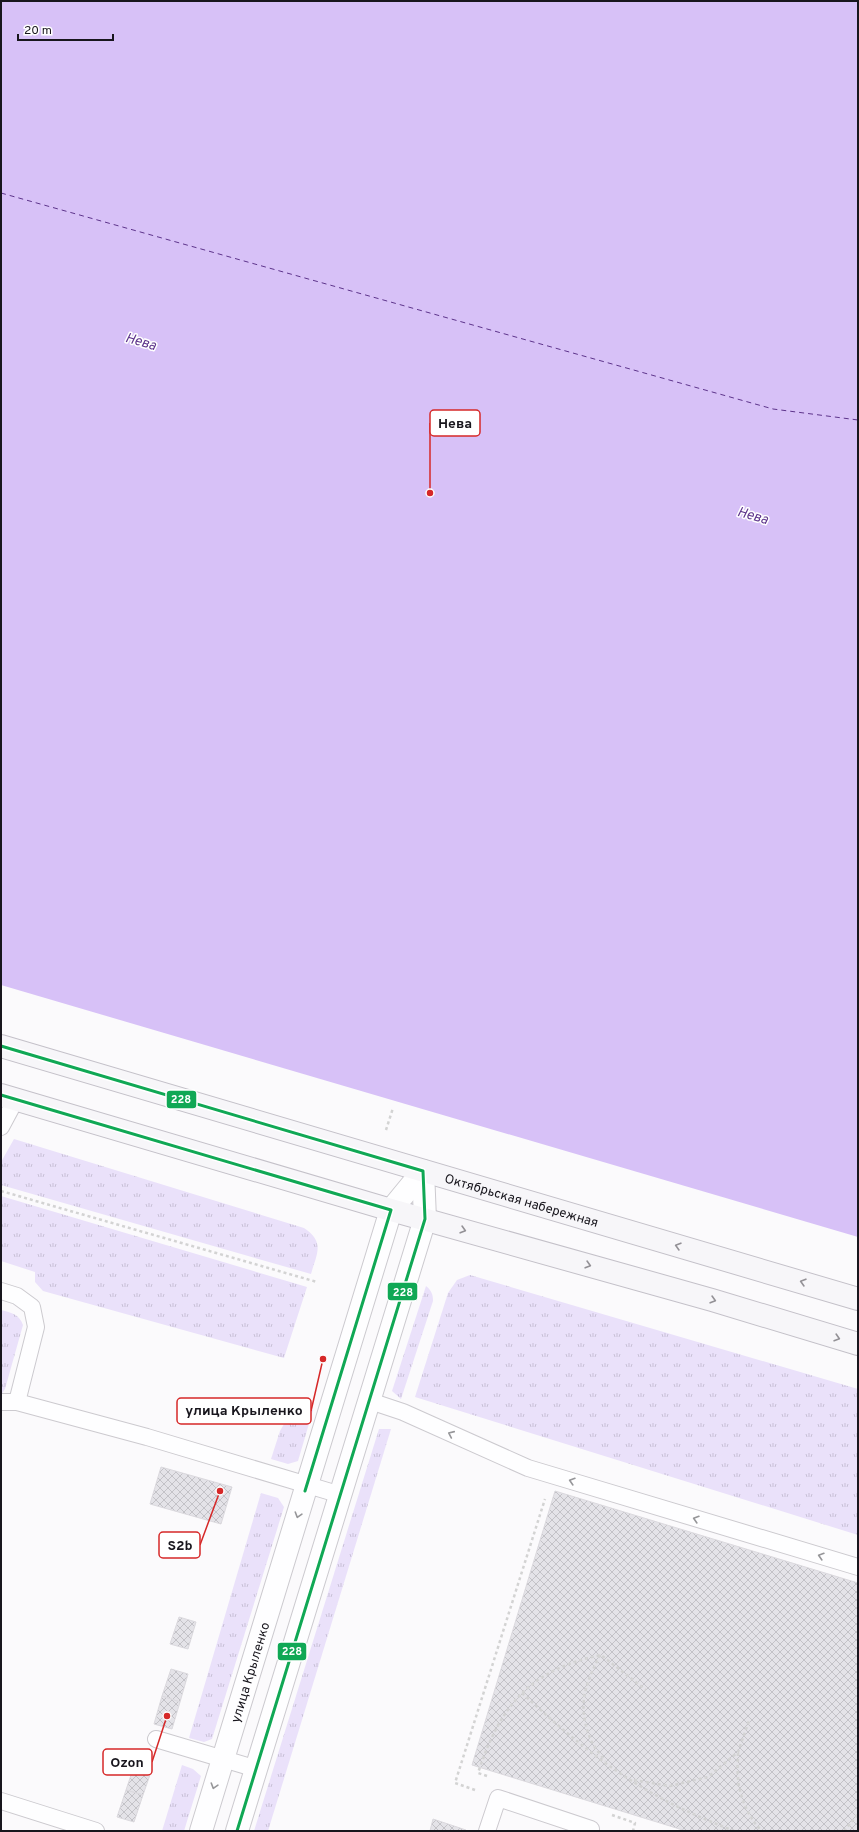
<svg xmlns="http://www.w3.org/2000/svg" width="859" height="1832" font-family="Overpass,sans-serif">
	<defs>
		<pattern id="grass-tufts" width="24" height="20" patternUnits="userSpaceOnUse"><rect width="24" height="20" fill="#eae1fa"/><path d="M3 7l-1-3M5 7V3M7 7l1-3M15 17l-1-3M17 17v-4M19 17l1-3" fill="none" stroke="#c8c0d6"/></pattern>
		<pattern id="building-cross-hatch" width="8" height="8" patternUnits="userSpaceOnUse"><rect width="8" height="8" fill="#e4e3e8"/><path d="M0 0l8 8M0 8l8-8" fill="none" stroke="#c3c2c7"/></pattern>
	</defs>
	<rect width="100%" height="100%" fill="#fbfafc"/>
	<g fill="url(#grass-tufts)">
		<path d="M14,1139L304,1228C325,1242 317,1253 311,1274L1,1185V1162Z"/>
		<polygon points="1,1196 307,1287 284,1358 43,1291 35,1282 35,1272 1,1261"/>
		<polygon points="470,1275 858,1389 858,1535 415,1397 448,1293 457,1280"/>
		<path d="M426,1286C431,1290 433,1294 433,1301L401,1399L392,1391Z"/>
		<path d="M1,1310C12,1313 19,1314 23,1325L5,1389L1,1395Z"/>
		<polygon points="299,1409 313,1410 298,1461 288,1464 271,1459 280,1431 288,1417"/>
		<polygon points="379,1429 391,1429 268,1831 254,1831"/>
		<polygon points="261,1493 278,1498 284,1507 212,1739 204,1742 189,1738"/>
		<polygon points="182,1765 193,1769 201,1776 184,1831 162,1831"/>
	</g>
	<polygon fill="#d7c1f7" points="1,1 858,1 858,1237 1,985"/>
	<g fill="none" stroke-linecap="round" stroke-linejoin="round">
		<polyline stroke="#5d348b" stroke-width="1" stroke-dasharray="5 4" stroke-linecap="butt" points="1,193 773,409 858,420"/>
	</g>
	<g fill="url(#building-cross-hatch)" stroke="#dbd9de">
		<polygon points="161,1467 232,1487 221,1524 150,1504"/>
		<polygon points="555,1491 858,1583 858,1831 686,1831 472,1765"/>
		<polygon points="179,1617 196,1622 188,1649 170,1644"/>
		<polygon points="171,1669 188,1674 180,1702 162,1696"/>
		<polygon points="162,1696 180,1702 172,1729 154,1724"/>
		<polygon points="135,1763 152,1769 143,1795 126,1790"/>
		<polygon points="126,1790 143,1795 134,1822 117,1817"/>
		<polygon points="433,1819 466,1830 466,1831 430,1831"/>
	</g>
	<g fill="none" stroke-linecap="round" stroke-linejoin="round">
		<g stroke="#cccacf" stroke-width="18">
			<g id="service">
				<polyline points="1,1127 16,1099"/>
				<polyline points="1,1291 17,1296 32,1307 36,1327 17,1402"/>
				<polyline points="370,1401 403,1412 528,1468 858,1567"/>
				<polyline points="1,1402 17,1402 147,1437 341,1495"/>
				<polyline points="156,1739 257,1769"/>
				<polyline points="1,1801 96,1831"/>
				<polyline points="487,1831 498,1798 591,1829"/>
			</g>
		</g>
		<g stroke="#cccacf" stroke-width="24">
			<g id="tertiary">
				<path id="s1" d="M201,1831L391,1210L423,1171"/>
				<polyline points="237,1831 425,1219 423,1171"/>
			</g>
		</g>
		<g stroke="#c4c1c9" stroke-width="24">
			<g id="primary">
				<path id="s2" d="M1,1046L858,1299"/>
				<polyline points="1,1095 391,1210 712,1300 858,1344"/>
			</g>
		</g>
		<g stroke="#d3d3d3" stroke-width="2.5" stroke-dasharray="3 3" stroke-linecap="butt">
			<polyline points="386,1130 393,1108"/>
			<polyline points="1,1191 317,1282"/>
			<path d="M600,1655C585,1685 577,1705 590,1738C593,1746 600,1754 605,1761"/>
			<path d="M522,1693C562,1730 604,1766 652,1793C678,1808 706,1820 734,1831"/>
			<path d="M738,1753C738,1761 737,1770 738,1778C739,1796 749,1819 762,1831"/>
			<path d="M487,1776L478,1773C500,1706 529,1670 601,1655L646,1690"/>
			<polyline points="634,1780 670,1786 708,1777 738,1752 749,1721"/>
			<polyline points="475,1790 455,1783 545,1499"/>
			<polyline points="612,1815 635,1823 633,1831"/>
			<polyline points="844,1831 858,1814"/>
		</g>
		<use href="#service" stroke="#fefeff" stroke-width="16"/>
		<use href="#tertiary" stroke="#fefeff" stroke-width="22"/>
		<use href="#primary" stroke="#f7f6f9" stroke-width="22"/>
		<g stroke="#fff" stroke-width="6">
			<g id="bus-1">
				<polyline points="1,1046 423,1171 425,1219 237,1831"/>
				<polyline points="1,1095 391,1210 305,1491"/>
			</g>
		</g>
		<use href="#bus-1" stroke="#10a855" stroke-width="3"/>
	</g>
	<defs><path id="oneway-chevron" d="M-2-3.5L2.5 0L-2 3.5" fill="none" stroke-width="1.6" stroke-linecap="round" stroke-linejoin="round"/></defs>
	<g stroke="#939196">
		<use href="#oneway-chevron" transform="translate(463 1230) rotate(16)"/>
		<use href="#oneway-chevron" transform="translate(678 1246) rotate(-164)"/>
		<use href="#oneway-chevron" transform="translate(588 1265) rotate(16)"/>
		<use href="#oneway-chevron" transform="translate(803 1282) rotate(-164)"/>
		<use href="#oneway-chevron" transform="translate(713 1300) rotate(16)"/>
		<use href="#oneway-chevron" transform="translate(837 1338) rotate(17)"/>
	</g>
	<g stroke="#969699">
		<use href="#oneway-chevron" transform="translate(451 1434) rotate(-156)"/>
		<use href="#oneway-chevron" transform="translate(572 1481) rotate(-163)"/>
		<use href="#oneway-chevron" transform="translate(298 1515) rotate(107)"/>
		<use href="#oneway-chevron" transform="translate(696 1519) rotate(-163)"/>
		<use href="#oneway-chevron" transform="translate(821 1556) rotate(-163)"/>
		<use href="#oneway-chevron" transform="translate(214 1786) rotate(107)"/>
	</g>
	<g text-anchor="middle" stroke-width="3" stroke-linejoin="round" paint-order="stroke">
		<g font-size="13" fill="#18161d" stroke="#fff">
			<text dy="5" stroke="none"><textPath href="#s2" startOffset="543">Октябрьская набережная</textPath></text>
			<text dy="5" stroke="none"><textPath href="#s1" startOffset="166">улица Крыленко</textPath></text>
		</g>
		<g font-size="14" font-style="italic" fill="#5d348b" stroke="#fff">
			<text transform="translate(141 341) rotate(16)" y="5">Нева</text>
			<text transform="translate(753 515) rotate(16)" y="5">Нева</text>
		</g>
	</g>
	<path fill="none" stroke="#d62828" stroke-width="1.5" d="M430 493L430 423M323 1359L311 1411M220 1491L200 1545M167 1716L152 1762"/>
	<g fill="#d62828" stroke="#fff" stroke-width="1.5">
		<circle cx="430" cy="493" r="4"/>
		<circle cx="323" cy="1359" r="4"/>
		<circle cx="220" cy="1491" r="4"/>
		<circle cx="167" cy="1716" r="4"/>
	</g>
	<g fill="#fff" stroke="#d62828" stroke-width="1.5">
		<rect x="430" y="410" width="50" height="26" rx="4"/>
		<rect x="177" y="1398" width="134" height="26" rx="4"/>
		<rect x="159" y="1532" width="41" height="26" rx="4"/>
		<rect x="103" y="1749" width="49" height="26" rx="4"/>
	</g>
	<g font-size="14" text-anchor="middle" font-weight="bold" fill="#18161d">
		<text x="455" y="428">Нева</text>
		<text x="244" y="1415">улица Крыленко</text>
		<text x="180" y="1550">S2b</text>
		<text x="127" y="1767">Ozon</text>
	</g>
	<g stroke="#fff" stroke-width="1.5">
		<rect x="166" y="1090" width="31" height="19" rx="4" fill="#10a855"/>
		<rect x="387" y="1282" width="31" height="19" rx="4" fill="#10a855"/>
		<rect x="277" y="1642" width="30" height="19" rx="4" fill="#10a855"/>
	</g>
	<g font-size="11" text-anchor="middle" font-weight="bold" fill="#fff">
		<text x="181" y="1103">228</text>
		<text x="403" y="1296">228</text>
		<text x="292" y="1655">228</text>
	</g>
	<rect width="859" height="1832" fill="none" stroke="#18161d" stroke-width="4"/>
	<path d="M18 34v6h95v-6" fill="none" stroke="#18161d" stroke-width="2"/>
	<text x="24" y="34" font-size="12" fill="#18161d" stroke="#ffffff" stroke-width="3" paint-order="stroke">20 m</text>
</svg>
